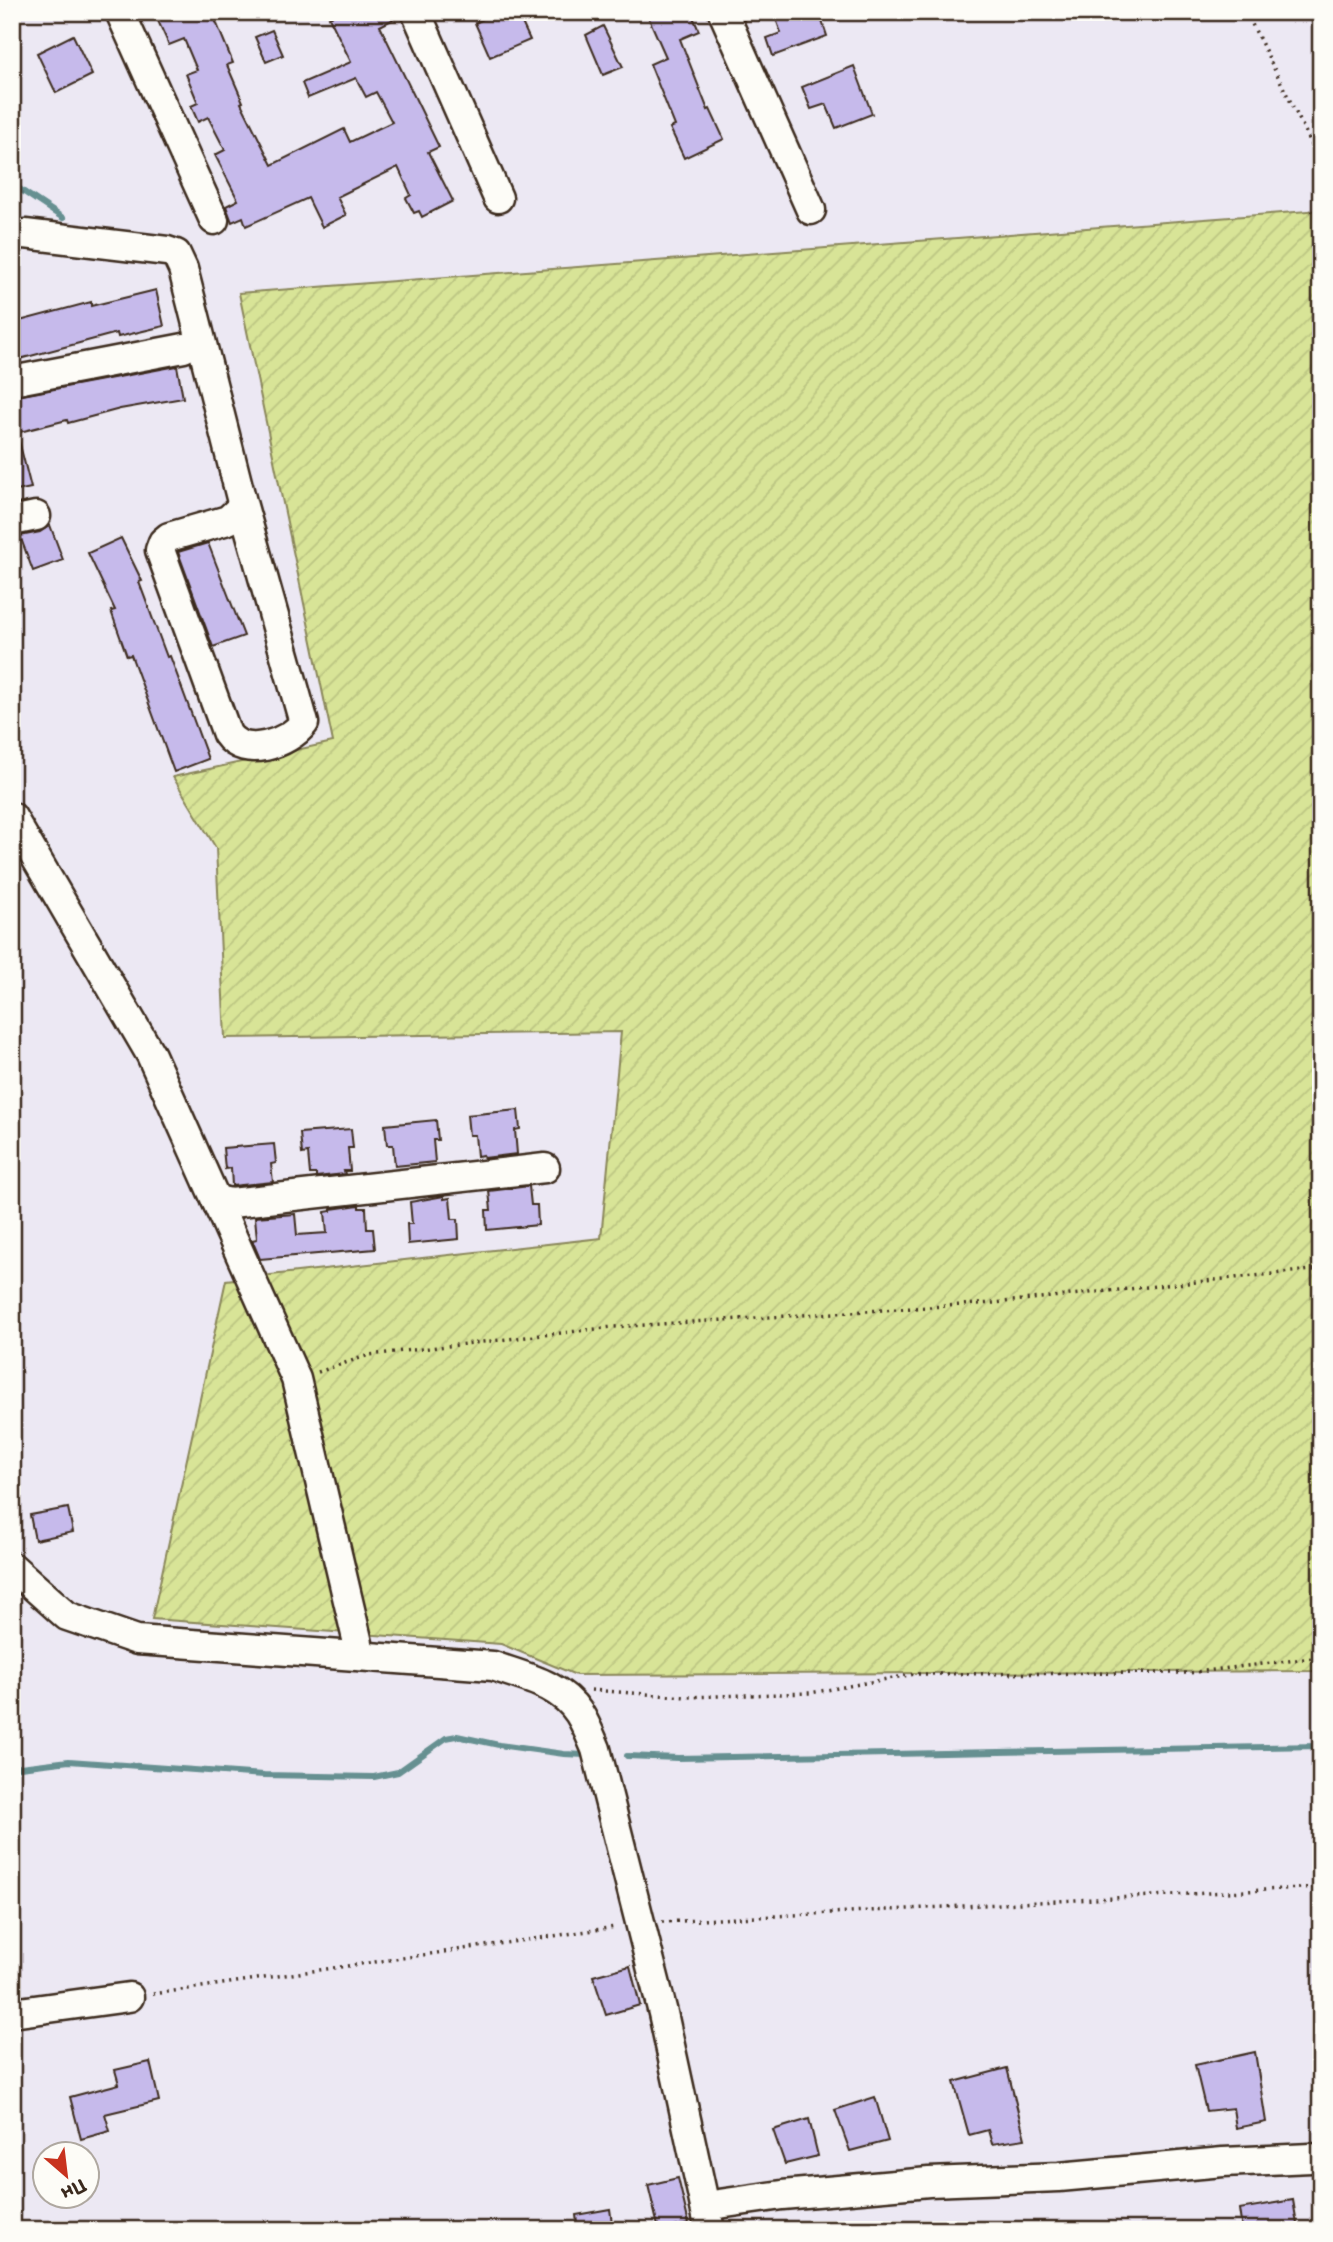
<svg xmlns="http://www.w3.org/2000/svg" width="1333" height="2242" font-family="'Shantell Sans',sans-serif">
	<defs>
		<pattern id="garden-furrows" width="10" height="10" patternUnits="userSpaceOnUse" patternTransform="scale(1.75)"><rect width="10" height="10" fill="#d8e497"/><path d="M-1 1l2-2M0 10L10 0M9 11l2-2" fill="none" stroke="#bac482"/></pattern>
	</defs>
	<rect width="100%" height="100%" fill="#ece8f3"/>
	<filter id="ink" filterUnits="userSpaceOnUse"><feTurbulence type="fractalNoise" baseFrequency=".0143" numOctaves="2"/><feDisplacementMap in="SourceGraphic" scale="14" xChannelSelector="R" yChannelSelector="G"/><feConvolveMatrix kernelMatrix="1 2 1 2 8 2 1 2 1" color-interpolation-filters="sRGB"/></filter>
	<g filter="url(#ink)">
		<polygon fill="url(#garden-furrows)" stroke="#8a875a" stroke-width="2" points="1321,210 1321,1671 576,1675 501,1644 152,1619 226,1280 601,1238 621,1032 225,1038 216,848 173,777 333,742 239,293"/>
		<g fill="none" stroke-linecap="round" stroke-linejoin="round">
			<g stroke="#669091" stroke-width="6">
				<polyline points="12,184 63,218"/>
				<polyline points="627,1756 678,1758 1321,1746"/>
				<polyline points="12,1768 69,1761 264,1775 374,1777 398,1772 446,1738 457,1736 499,1745 564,1754 585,1755"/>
			</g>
		</g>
		<g fill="#c6baeb" stroke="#3b2a1e" stroke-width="2">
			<polygon points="154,12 212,12 233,63 227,65 243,102 241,103 272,165 344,129 350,142 392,122 376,92 366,97 356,78 308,98 302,83 351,62 329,17 340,12 400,12 400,16 380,26 439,147 428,152 453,201 422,217 419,211 414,213 406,198 411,195 398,167 337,197 346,215 322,227 308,198 246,226 243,217 232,222 226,206 238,200 215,155 225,150 208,117 198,122 191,106 198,103 186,74 197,70 184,39 169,45"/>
			<polygon points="498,12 517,12 530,40 490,57 475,23"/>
			<polygon points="646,12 691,12 699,31 680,39 708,110 710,109 724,139 684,158 670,128 675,126 650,64 666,57"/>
			<polygon points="786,12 819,12 827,36 773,56 767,38 781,33 775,16"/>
			<polygon points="603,26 623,67 603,75 586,35"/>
			<polygon points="272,30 283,55 266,62 255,37"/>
			<polygon points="73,35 92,75 56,93 37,53"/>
			<polygon points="854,66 872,114 836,128 826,104 811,109 802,87"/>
			<polygon points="156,290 164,326 118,337 117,333 12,361 12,323 91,302 91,306"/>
			<polygon points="177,366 183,398 120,409 68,423 67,420 12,434 12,397"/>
			<polygon points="18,437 31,488 12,492 12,438"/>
			<polygon points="50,525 63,560 33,571 20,536 40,532"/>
			<polygon points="121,538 142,581 139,582 167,657 170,656 208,759 174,772 131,655 127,656 111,611 115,610 88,553"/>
			<polygon points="208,543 244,636 213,647 178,552"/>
			<polygon points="518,1110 520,1129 515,1130 517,1154 484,1158 483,1155 477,1156 475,1135 469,1135 467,1115"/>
			<polygon points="436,1120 438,1140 433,1140 435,1162 395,1166 393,1145 387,1145 385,1125"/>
			<polygon points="351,1129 353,1148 348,1148 350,1171 344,1171 345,1174 316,1177 316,1174 310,1174 308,1153 302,1154 300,1133"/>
			<polygon points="274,1144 276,1163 271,1164 273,1182 232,1186 231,1168 225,1169 223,1148"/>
			<polygon points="529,1186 531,1205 537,1205 538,1225 487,1230 486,1210 491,1210 489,1191"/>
			<polygon points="444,1196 444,1199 450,1198 452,1219 458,1219 459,1239 408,1244 407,1224 412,1224 410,1202"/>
			<polygon points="359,1205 359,1208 366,1208 367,1229 373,1229 375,1249 260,1259 252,1240 257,1239 255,1217 295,1214 297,1235 327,1233 325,1212 331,1211 331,1209"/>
			<polygon points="68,1508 73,1532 35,1540 30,1515"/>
			<polygon points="630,1966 640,2005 606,2015 593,1976"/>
			<polygon points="1255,2052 1266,2122 1236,2128 1233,2108 1206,2111 1195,2065"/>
			<polygon points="150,2062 159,2101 105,2114 110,2131 81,2139 70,2097 119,2084 115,2070"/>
			<polygon points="1007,2068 1025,2139 992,2144 988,2130 969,2135 954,2082"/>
			<polygon points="875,2097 888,2141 850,2151 835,2110"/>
			<polygon points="809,2119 818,2156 785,2164 773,2130"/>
			<polygon points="678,2178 689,2224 659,2230 648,2185"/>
			<polygon points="1293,2200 1298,2230 1242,2230 1239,2209"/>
			<polygon points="610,2209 613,2230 578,2230 576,2215"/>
		</g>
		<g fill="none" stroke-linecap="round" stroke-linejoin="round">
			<g stroke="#3b2a1e" stroke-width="33">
				<g id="minor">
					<polyline points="120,12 214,220"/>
					<polyline points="416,12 498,198"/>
					<polyline points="723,12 811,210"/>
					<path d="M12,235L25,234L167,251L176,254L183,269L243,506L228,520L169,537L163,542L160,550L227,734C244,759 288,744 304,723L243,506"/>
					<polyline points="12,381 184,348"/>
					<polyline points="12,521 36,516"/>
					<polyline points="12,817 151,1055 296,1379 361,1656"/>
					<polyline points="216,1200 231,1203 545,1168"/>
					<path d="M12,1567L67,1616L137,1640L493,1666C524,1677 560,1684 579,1713C586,1724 591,1737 596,1749L663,2013L710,2230"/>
					<polyline points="12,2013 129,1997"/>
					<polyline points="705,2206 782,2195 929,2182 1059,2177 1223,2162 1311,2158"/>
				</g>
			</g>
			<g stroke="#3b2a1e" stroke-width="3.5" stroke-dasharray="2 5" stroke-linecap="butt">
				<polyline points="1246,12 1321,163"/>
				<polyline points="318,1372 369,1355 613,1327 993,1303 1321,1269"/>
				<polyline points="591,1690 686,1697 810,1693 915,1674 1188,1673 1321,1657"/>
				<polyline points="662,1922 1321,1887"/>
				<polyline points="153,1994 616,1927"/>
			</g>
			<use href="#minor" stroke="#fdfcf7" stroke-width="28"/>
		</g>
	</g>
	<rect width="1333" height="2242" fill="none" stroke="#fdfcf7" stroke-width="42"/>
	<rect x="21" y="21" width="1291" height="2200" fill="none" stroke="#3b2a1e" stroke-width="2.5" filter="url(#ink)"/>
	<g transform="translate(66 2175) rotate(152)"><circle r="33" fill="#fdfcf7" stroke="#afa8a0" stroke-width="2"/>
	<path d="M0-5L12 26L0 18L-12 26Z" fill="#c8321e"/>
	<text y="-10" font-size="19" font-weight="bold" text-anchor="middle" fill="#3b2a1e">Пн</text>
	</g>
</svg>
